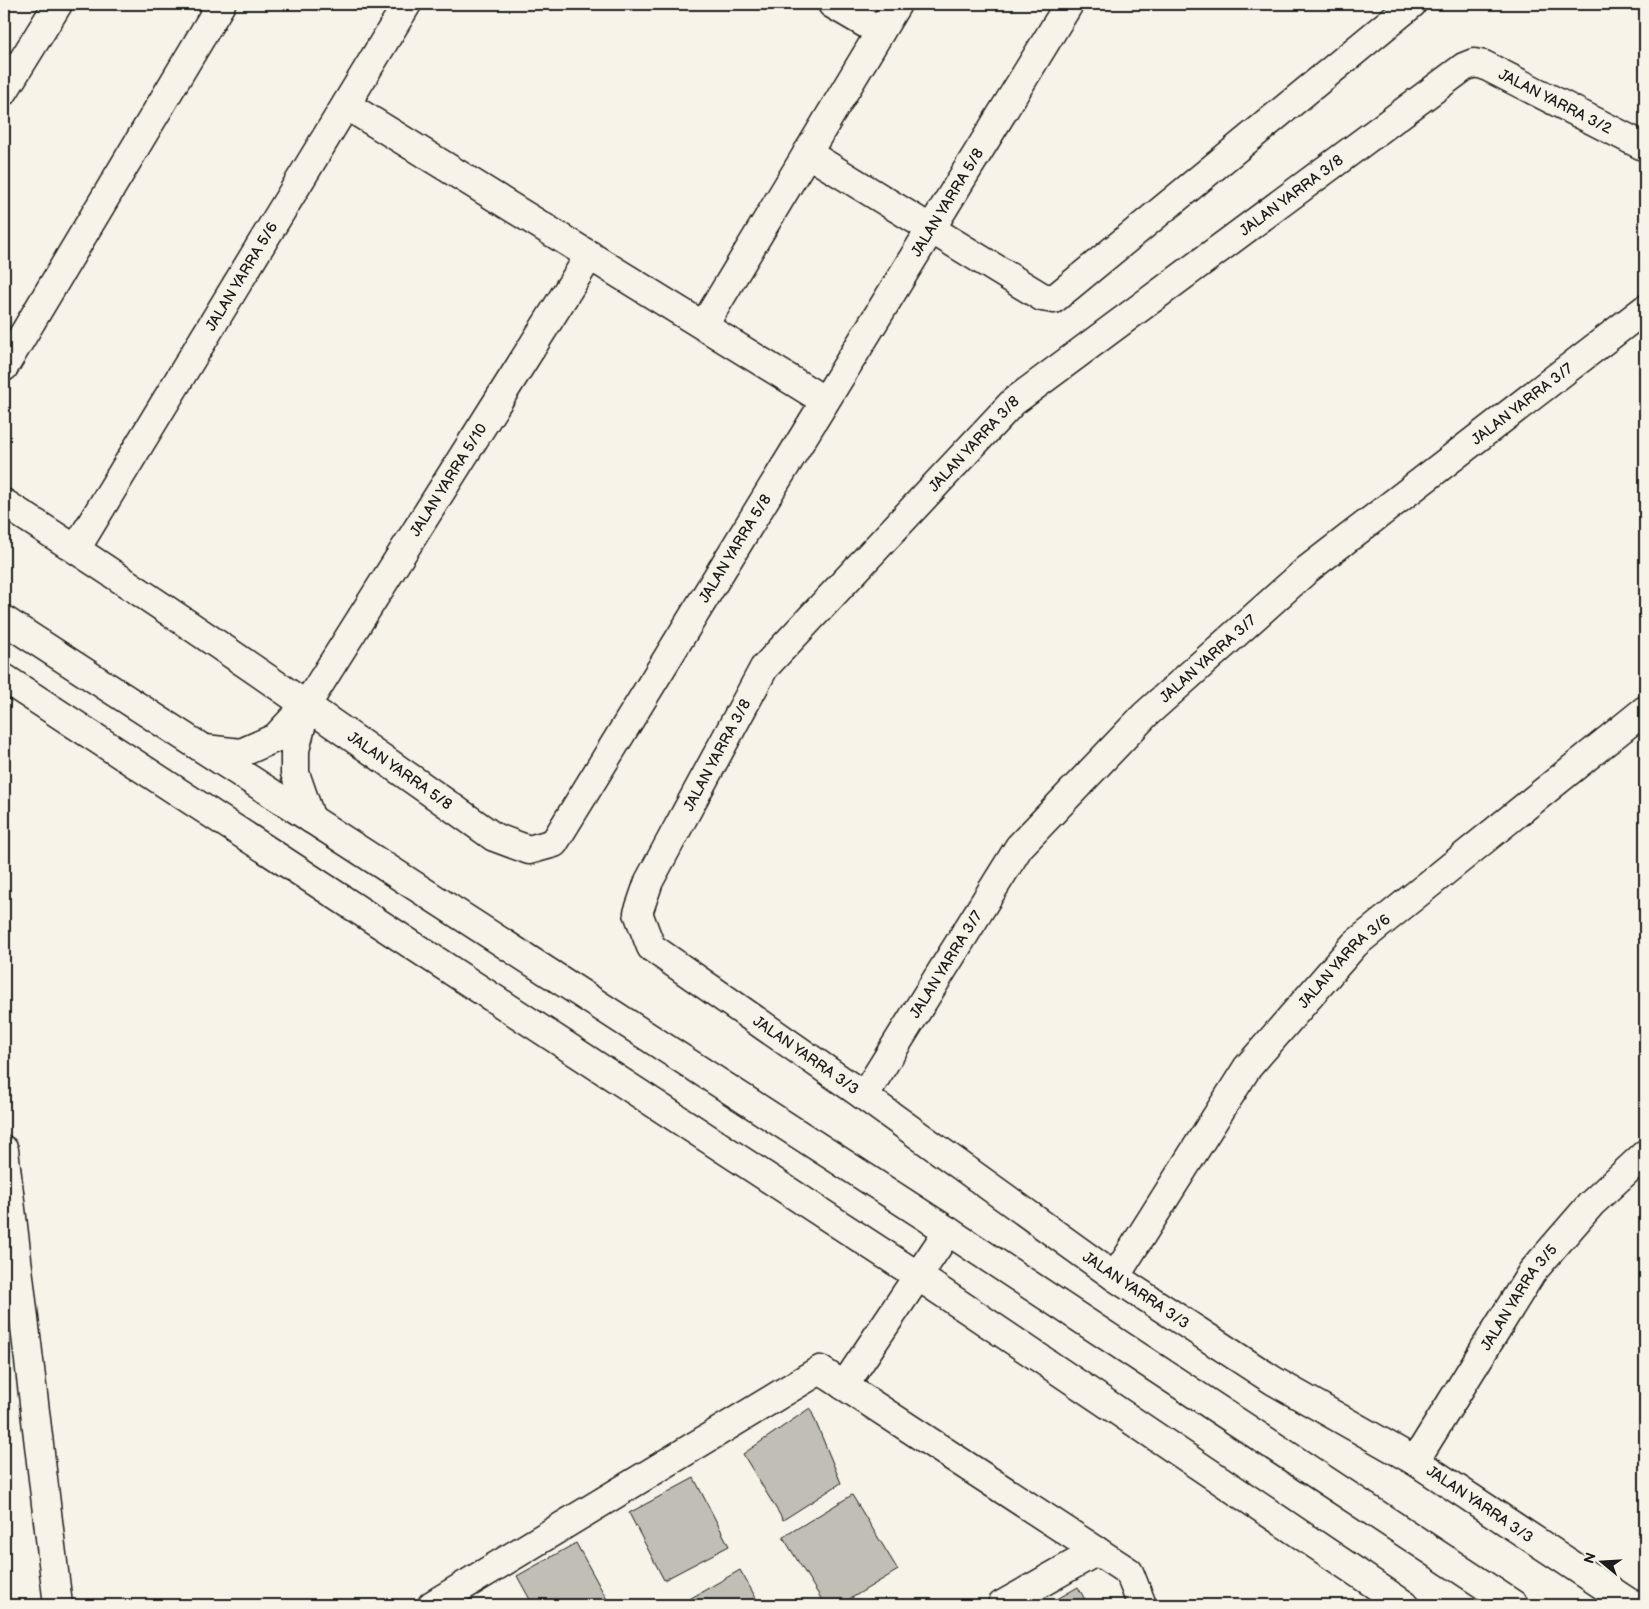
<svg xmlns="http://www.w3.org/2000/svg" width="1649" height="1609" font-family="'Balsamiq Sans',sans-serif">
	<rect width="100%" height="100%" fill="#f7f3e8"/>
	<filter id="ink" filterUnits="userSpaceOnUse"><feTurbulence type="fractalNoise" baseFrequency=".02" numOctaves="2"/><feDisplacementMap in="SourceGraphic" scale="10" xChannelSelector="R" yChannelSelector="G"/><feConvolveMatrix kernelMatrix="1 2 1 2 8 2 1 2 1" color-interpolation-filters="sRGB"/></filter>
	<g filter="url(#ink)">
		<g fill="#c0beb5" stroke="#1c1c1c">
			<polygon points="810,1408 841,1483 783,1520 743,1454"/>
			<polygon points="694,1478 729,1546 664,1580 629,1513"/>
			<polygon points="852,1495 898,1570 840,1605 825,1605 783,1537"/>
			<polygon points="576,1543 610,1605 533,1605 517,1576"/>
			<polygon points="740,1570 760,1605 679,1605"/>
			<polygon points="1078,1587 1088,1605 1047,1605"/>
		</g>
		<g fill="none" stroke-linecap="round" stroke-linejoin="round">
			<g stroke="#1c1c1c" stroke-width="31">
				<g id="minor">
					<polyline points="832,4 880,32"/>
					<polyline points="4,91 58,4"/>
					<polyline points="346,105 825,401"/>
					<polyline points="807,153 1042,297 1054,299 1412,4"/>
					<polyline points="704,325 897,4"/>
					<polyline points="4,367 221,4"/>
					<path id="s1" d="M4,503C170,609 332,722 494,837L529,850L554,843L1069,4"/>
					<path id="s2" d="M76,549L407,4"/>
					<polyline points="4,620 948,1231 1514,1605"/>
					<polyline points="4,678 918,1276 1405,1605"/>
					<polyline points="306,708 295,750 295,773 311,819"/>
					<path id="s3" d="M205,749L241,753L275,738L307,704L590,255"/>
					<path id="s4" d="M864,1096L1019,847L1145,715L1308,569L1645,309"/>
					<polyline points="4,1150 58,1605"/>
					<path id="s5" d="M1115,1277L1247,1068L1355,944L1645,710"/>
					<polyline points="844,1386 948,1231"/>
					<path id="s6" d="M1415,1461L1532,1272L1591,1204L1645,1154"/>
					<polyline points="432,1605 820,1370 1129,1572 1142,1605"/>
					<polyline points="1002,1605 1097,1551"/>
					<path id="s7" d="M1639,1605L1631,1604L1415,1461L1274,1381L1115,1277L864,1096L651,947L638,913L649,881L764,668L1013,402L1464,67L1474,63L1484,65L1645,147"/>
				</g>
			</g>
			<use href="#minor" stroke="#f7f3e8" stroke-width="28"/>
		</g>
	</g>
	<g text-anchor="middle" stroke-width="4" stroke-linejoin="round" paint-order="stroke">
		<g font-size="15" fill="#1c1c1c" stroke="#f7f3e8">
			<text dy="5" stroke="none"><textPath href="#s7" startOffset="2528">JALAN YARRA 3/2</textPath></text>
			<text dy="5" stroke="none"><textPath href="#s7" startOffset="2212">JALAN YARRA 3/8</textPath></text>
			<text dy="5" stroke="none"><textPath href="#s1" startOffset="1408">JALAN YARRA 5/8</textPath></text>
			<text dy="5" stroke="none"><textPath href="#s2" startOffset="319">JALAN YARRA 5/6</textPath></text>
			<text dy="5" stroke="none"><textPath href="#s4" startOffset="965">JALAN YARRA 3/7</textPath></text>
			<text dy="5" stroke="none"><textPath href="#s7" startOffset="1808">JALAN YARRA 3/8</textPath></text>
			<text dy="5" stroke="none"><textPath href="#s3" startOffset="385">JALAN YARRA 5/10</textPath></text>
			<text dy="5" stroke="none"><textPath href="#s1" startOffset="1002">JALAN YARRA 5/8</textPath></text>
			<text dy="5" stroke="none"><textPath href="#s4" startOffset="560">JALAN YARRA 3/7</textPath></text>
			<text dy="5" stroke="none"><textPath href="#s7" startOffset="1402">JALAN YARRA 3/8</textPath></text>
			<text dy="5" stroke="none"><textPath href="#s1" startOffset="478">JALAN YARRA 5/8</textPath></text>
			<text dy="5" stroke="none"><textPath href="#s5" startOffset="392">JALAN YARRA 3/6</textPath></text>
			<text dy="5" stroke="none"><textPath href="#s4" startOffset="155">JALAN YARRA 3/7</textPath></text>
			<text transform="translate(806 1055) rotate(35)" y="5">JALAN YARRA 3/3</text>
			<text transform="translate(1136 1290) rotate(34)" y="5">JALAN YARRA 3/3</text>
			<text dy="5" stroke="none"><textPath href="#s6" startOffset="194">JALAN YARRA 3/5</textPath></text>
			<text transform="translate(1480 1504) rotate(34)" y="5">JALAN YARRA 3/3</text>
		</g>
	</g>
	<rect width="1649" height="1609" fill="none" stroke="#f7f3e8" stroke-width="20"/>
	<rect x="10" y="10" width="1629" height="1589" fill="none" stroke="#1c1c1c" stroke-width="2" filter="url(#ink)"/>
	<g transform="translate(1602 1562) rotate(288)" stroke="#f7f3e8" stroke-width="4" paint-order="stroke">
	<path d="M0-4L9 19L0 12L-9 19Z" fill="#1c1c1c"/>
	<text y="-8" font-size="14" font-weight="bold" text-anchor="middle" fill="#1c1c1c">N</text>
	</g>
</svg>
